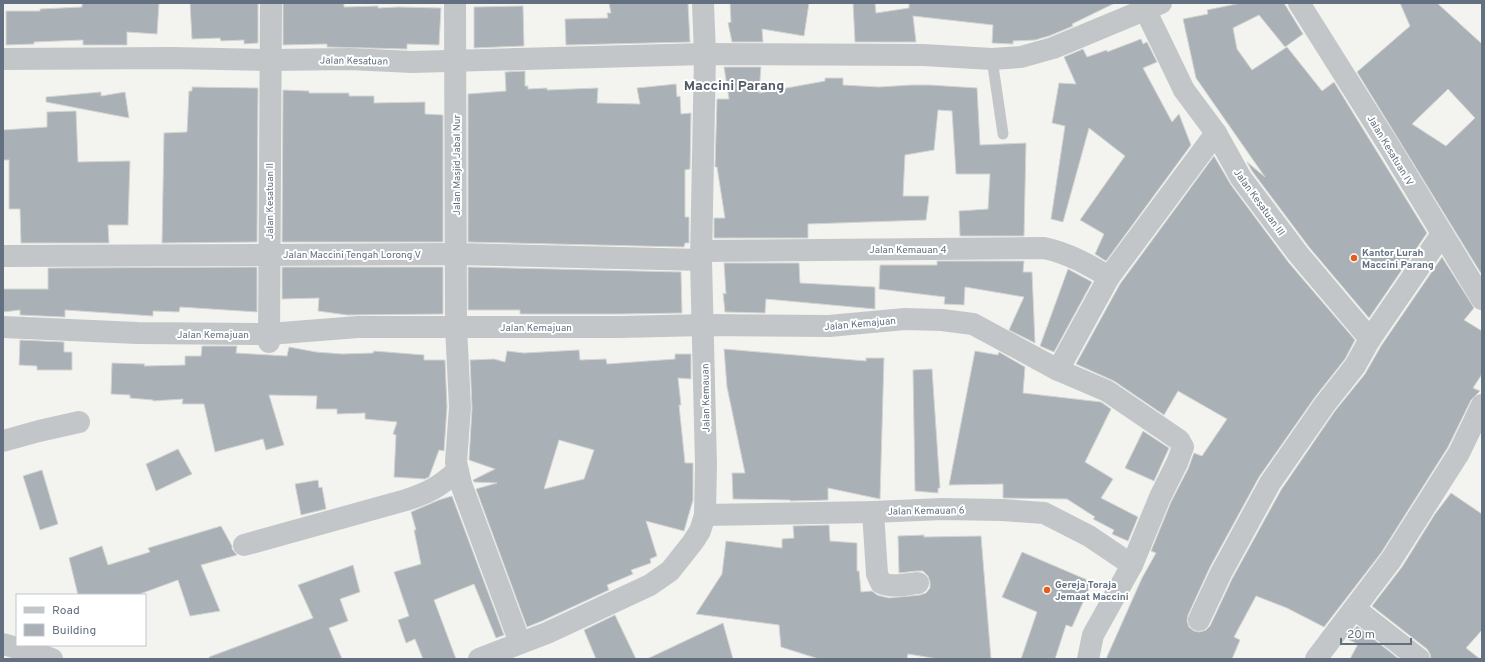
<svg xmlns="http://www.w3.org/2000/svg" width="1485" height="662" font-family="Overpass,sans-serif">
	<rect width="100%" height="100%" fill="#f3f4ef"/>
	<g fill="#a9b0b6" stroke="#d4d5d2" fill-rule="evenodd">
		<polygon points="82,3 159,3 157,34 127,32 127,45 83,45 83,40 34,42 34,44 6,45 6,11 40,11 40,9 82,7"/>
		<polygon points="190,3 258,3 258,43 244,44 244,40 221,41 220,38 192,39"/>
		<polygon points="283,3 344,3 344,7 378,6 378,8 398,7 441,8 439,45 407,44 407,49 327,47 327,44 283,45"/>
		<polygon points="609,3 688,3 690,42 566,45 565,19 608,18 607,13 611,13"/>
		<polygon points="730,3 809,3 804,36 762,29 763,42 732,42 728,23 731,22"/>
		<polygon points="853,3 875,3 876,13 909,8 909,3 1115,3 1072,24 1073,26 1049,36 1035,40 1013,41 1013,44 992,43 993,25 913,16 916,42 855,42"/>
		<polygon points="1241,3 1284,3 1303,34 1285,47 1259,15 1233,28 1237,49 1252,70 1287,47 1322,91 1334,82 1427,233 1369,318 1309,247 1252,171 1247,162 1265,177 1196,78 1183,19 1208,14 1207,10"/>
		<path d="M1400,3H1437L1482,44V275L1357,72L1410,26ZM1448,89L1475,118L1446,146L1412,124Z"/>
		<polygon points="523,6 524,46 474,48 474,7"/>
		<polygon points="1141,39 1143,44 1147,42 1157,62 1143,68 1172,122 1179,114 1191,145 1106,261 1095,254 1104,234 1080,220 1125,156 1089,128 1063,222 1051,219 1065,126 1052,123 1059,83 1076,84 1064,57 1083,49 1087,57 1107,50 1107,52"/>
		<polygon points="724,67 761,67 759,93 825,81 825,78 843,78 843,85 879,87 911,85 930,85 977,88 980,145 1026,143 1024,236 960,236 959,211 988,209 990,174 956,174 952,111 938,110 934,150 905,155 903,196 929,196 926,220 808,224 808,238 714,238 714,218 725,218 717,167 715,167 717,99 729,99"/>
		<polygon points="525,71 525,86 528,86 528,89 547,88 547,90 598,88 597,103 640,104 637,88 676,84 677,97 680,96 681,114 691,113 690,169 685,170 685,217 689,217 689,243 685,243 684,247 468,242 468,94 506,91 505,72"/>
		<polygon points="192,87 258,88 257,242 162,243 164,133 187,132 189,91 192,91"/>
		<polygon points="283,90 309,91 309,93 349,93 349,96 374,96 374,103 425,102 425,114 443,115 443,242 282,242"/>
		<polygon points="101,92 101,96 125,92 129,118 46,102 46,97"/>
		<polygon points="76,111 78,162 130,161 128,225 108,225 109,243 21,243 20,209 9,209 9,160 3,160 3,130 47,127 47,112"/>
		<polygon points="1214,156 1231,185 1289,263 1355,340 1345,359 1315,397 1259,477 1210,567 1188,615 1187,621 1189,627 1194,631 1200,632 1206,630 1210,626 1232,579 1281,490 1335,411 1365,374 1381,346 1442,257 1474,308 1464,320 1482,331 1482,374 1473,388 1480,391 1471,400 1448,447 1381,553 1324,627 1287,608 1256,596 1234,637 1240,640 1232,659 1106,659 1142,578 1156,553 1151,551 1171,502 1188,469 1194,453 1202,456 1227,419 1178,391 1164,415 1114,381 1076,364 1120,284"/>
		<polygon points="937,261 1024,261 1023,272 1032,272 1035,343 1009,330 1024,297 965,287 964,305 944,304 945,297 879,289 880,265 937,265"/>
		<polygon points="724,263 799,263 800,283 875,287 875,309 766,299 765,313 725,312 723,293 726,294"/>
		<polygon points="257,267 257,312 180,307 179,312 153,311 153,316 65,310 65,317 20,315 20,310 3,312 3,289 48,289 48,268"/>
		<polygon points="282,267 443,267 443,314 347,315 318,311 319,298 282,299"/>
		<polygon points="468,267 681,272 682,313 620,314 520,314 520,310 468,310"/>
		<polygon points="1068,269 1092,282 1054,352 1040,346"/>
		<polygon points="20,340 64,342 64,352 72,352 72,370 37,370 37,366 19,365"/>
		<polygon points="202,346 237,346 236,353 287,356 289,347 316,352 342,354 373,353 374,351 424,355 424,360 445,360 447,407 444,451 439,450 429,477 425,479 394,477 396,435 393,434 397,422 365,419 365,413 337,414 337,409 316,409 317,396 269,395 284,445 266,450 263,439 215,452 204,404 182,404 183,399 153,401 153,400 130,398 130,395 111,394 112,363 145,364 144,366 185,365 185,356 201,356"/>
		<polygon points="724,349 866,361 866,358 884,358 880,499 828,488 828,500 790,501 790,500 733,499 732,473 745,473 727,387"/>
		<path d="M579,350L580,360L606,359L607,364L675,359V354H691V379L678,378L681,405H679L685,463H693V500L684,531L646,521L657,556L650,559L651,563L631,570L633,574L607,585L609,590L542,621L527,627L476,489L497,483L474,482L473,480L495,469L469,460L472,408L470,360L494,359L505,362L507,351L524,353ZM559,440L594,450L584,479L544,489Z"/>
		<polygon points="975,351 998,355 999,352 1025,367 1023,393 1101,402 1111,409 1085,462 1113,479 1101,498 1138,517 1128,541 1112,534 1114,530 1093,519 1095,517 1067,499 1003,498 1003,484 949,485"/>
		<polygon points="932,369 940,488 938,488 938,493 915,491 913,370"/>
		<polygon points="1143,431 1169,448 1154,481 1125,468"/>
		<polygon points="178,449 192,474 156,491 146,464"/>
		<polygon points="42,470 58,524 40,530 23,476"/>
		<polygon points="318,480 319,488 322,487 326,509 301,515 295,484"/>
		<polygon points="1451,493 1482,514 1482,630 1466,648 1480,659 1431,659 1430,654 1427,649 1372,606 1402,567 1435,514"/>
		<polygon points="452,496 504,635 496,638 474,584 434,600 456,659 423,659 415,639 406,643 398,620 409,616 394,572 421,564 414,530 416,530 411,512 439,500"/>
		<polygon points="829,525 830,541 857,543 857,571 859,571 861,592 872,591 877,595 889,598 920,595 926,593 930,588 930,582 928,576 923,571 917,571 899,573 898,536 924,535 924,537 981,536 991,659 938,659 908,654 907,659 819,659 781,647 779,625 696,614 722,574 726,541 782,548 782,539 794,538 793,526"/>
		<polygon points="221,526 232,546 232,549 237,555 201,565 220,611 190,616 178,580 137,595 78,595 69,558 102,546 108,565 150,552 148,548"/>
		<polygon points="1022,552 1092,582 1072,627 1066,625 1055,659 1021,659 1037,612 1002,597"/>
		<polygon points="353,565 360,592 340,599 348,621 329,628 342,659 210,659 209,657 313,618 298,585"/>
		<polygon points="615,615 636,659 596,659 584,630"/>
		<polygon points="723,623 733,659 647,659"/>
		<polygon points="1357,626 1399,659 1350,659 1358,644 1347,639"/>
	</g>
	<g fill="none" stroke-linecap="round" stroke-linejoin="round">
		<polyline stroke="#c3c6c9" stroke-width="11" points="992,59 1003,134"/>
		<g stroke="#c3c6c9" stroke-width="22">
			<polyline points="455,3 456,327 460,407 456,462 461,484 520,643"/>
			<polyline points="1142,3 1184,90 1216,133 1241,178 1299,255 1370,339"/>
			<polyline points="1299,3 1389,146 1482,299"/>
			<polyline points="3,59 172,58 270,60 350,59 412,62 705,54 923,55 992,59 1021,57 1053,48 1161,3"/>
			<path d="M701,251L1044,248C1068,253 1089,265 1109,277"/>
			<polyline points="3,256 456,254 701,260"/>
			<polyline points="3,327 137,333 269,334 358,327 620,327 704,325 829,326 905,319 942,320 973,324 1058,370 1107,391 1179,440 1183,447 1177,463 1160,497 1132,565 1093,635 1088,659"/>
			<polyline points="269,342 271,3"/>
			<polyline points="1058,370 1109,277 1216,133"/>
			<polyline points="3,441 39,431 79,422"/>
			<path d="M873,512L877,574L881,583C892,588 907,584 918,583"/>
			<polyline points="705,515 873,512 942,509 1002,510 1044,513 1089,536 1132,565"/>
			<path d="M244,545L406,500C428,493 439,487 457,471"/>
			<polyline points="1355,609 1419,659"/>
			<polyline points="1199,620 1221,573 1270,483 1325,404 1355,366 1370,339 1442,234"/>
			<polyline points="479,659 547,633 650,585 670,571 693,542 700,531 705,515 706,465 701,260 705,54 703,3"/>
			<polyline points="1316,659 1391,560 1459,453 1482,405"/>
		</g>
		<polyline stroke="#c3c6c9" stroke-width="22" points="3,644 38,654 52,659"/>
	</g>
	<g fill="#e75d1c" stroke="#fff" stroke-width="1.5">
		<circle cx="1354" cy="258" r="4"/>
		<circle cx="1047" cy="590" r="4"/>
	</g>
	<g text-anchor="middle" stroke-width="4" stroke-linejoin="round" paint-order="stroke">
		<g font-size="10" fill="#627081" stroke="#fff">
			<text transform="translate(354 60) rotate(1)" y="4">Jalan Kesatuan</text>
			<text transform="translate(1391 150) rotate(59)" y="4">Jalan Kesatuan IV</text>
			<text transform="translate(456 165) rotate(-90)" y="4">Jalan Masjid Jabal Nur</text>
			<text transform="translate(269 201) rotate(-90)" y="4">Jalan Kesatuan II</text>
			<text transform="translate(1260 202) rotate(54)" y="4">Jalan Kesatuan III</text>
			<text x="908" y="253">Jalan Kemauan 4</text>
			<text x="352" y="258">Jalan Maccini Tengah Lorong V</text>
			<text transform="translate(860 323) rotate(-5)" y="4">Jalan Kemajuan</text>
			<text x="536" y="331">Jalan Kemajuan</text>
			<text x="213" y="338">Jalan Kemajuan</text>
			<text transform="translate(705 398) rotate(-91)" y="4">Jalan Kemauan</text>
			<text transform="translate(926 510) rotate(-1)" y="4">Jalan Kemauan 6</text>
		</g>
		<g font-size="10" font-weight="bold" fill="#627081" stroke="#fff" text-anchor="start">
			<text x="1362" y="256">Kantor Lurah<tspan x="1362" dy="12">Maccini Parang</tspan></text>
			<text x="1055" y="588">Gereja Toraja<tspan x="1055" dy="12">Jemaat Maccini</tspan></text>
		</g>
		<g font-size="14" font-weight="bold" fill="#505a66" stroke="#fff">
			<text x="734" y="90">Maccini Parang</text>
		</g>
	</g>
	<rect width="1485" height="662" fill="none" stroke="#627081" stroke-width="8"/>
	<rect x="16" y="594" width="130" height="52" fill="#ffffff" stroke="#c0c6cd"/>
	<rect x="24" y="607" width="20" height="6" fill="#c3c6c9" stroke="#c0c6cd"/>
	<text x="52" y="614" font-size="12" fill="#627081">Road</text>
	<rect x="24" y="624" width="20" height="12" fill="#a9b0b6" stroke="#c0c6cd"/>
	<text x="52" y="634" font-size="12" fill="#627081">Building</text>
	<path d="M1341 638v6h70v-6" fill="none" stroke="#627081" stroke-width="2"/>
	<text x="1347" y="638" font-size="12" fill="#627081" stroke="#ffffff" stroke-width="3" paint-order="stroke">20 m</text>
</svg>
